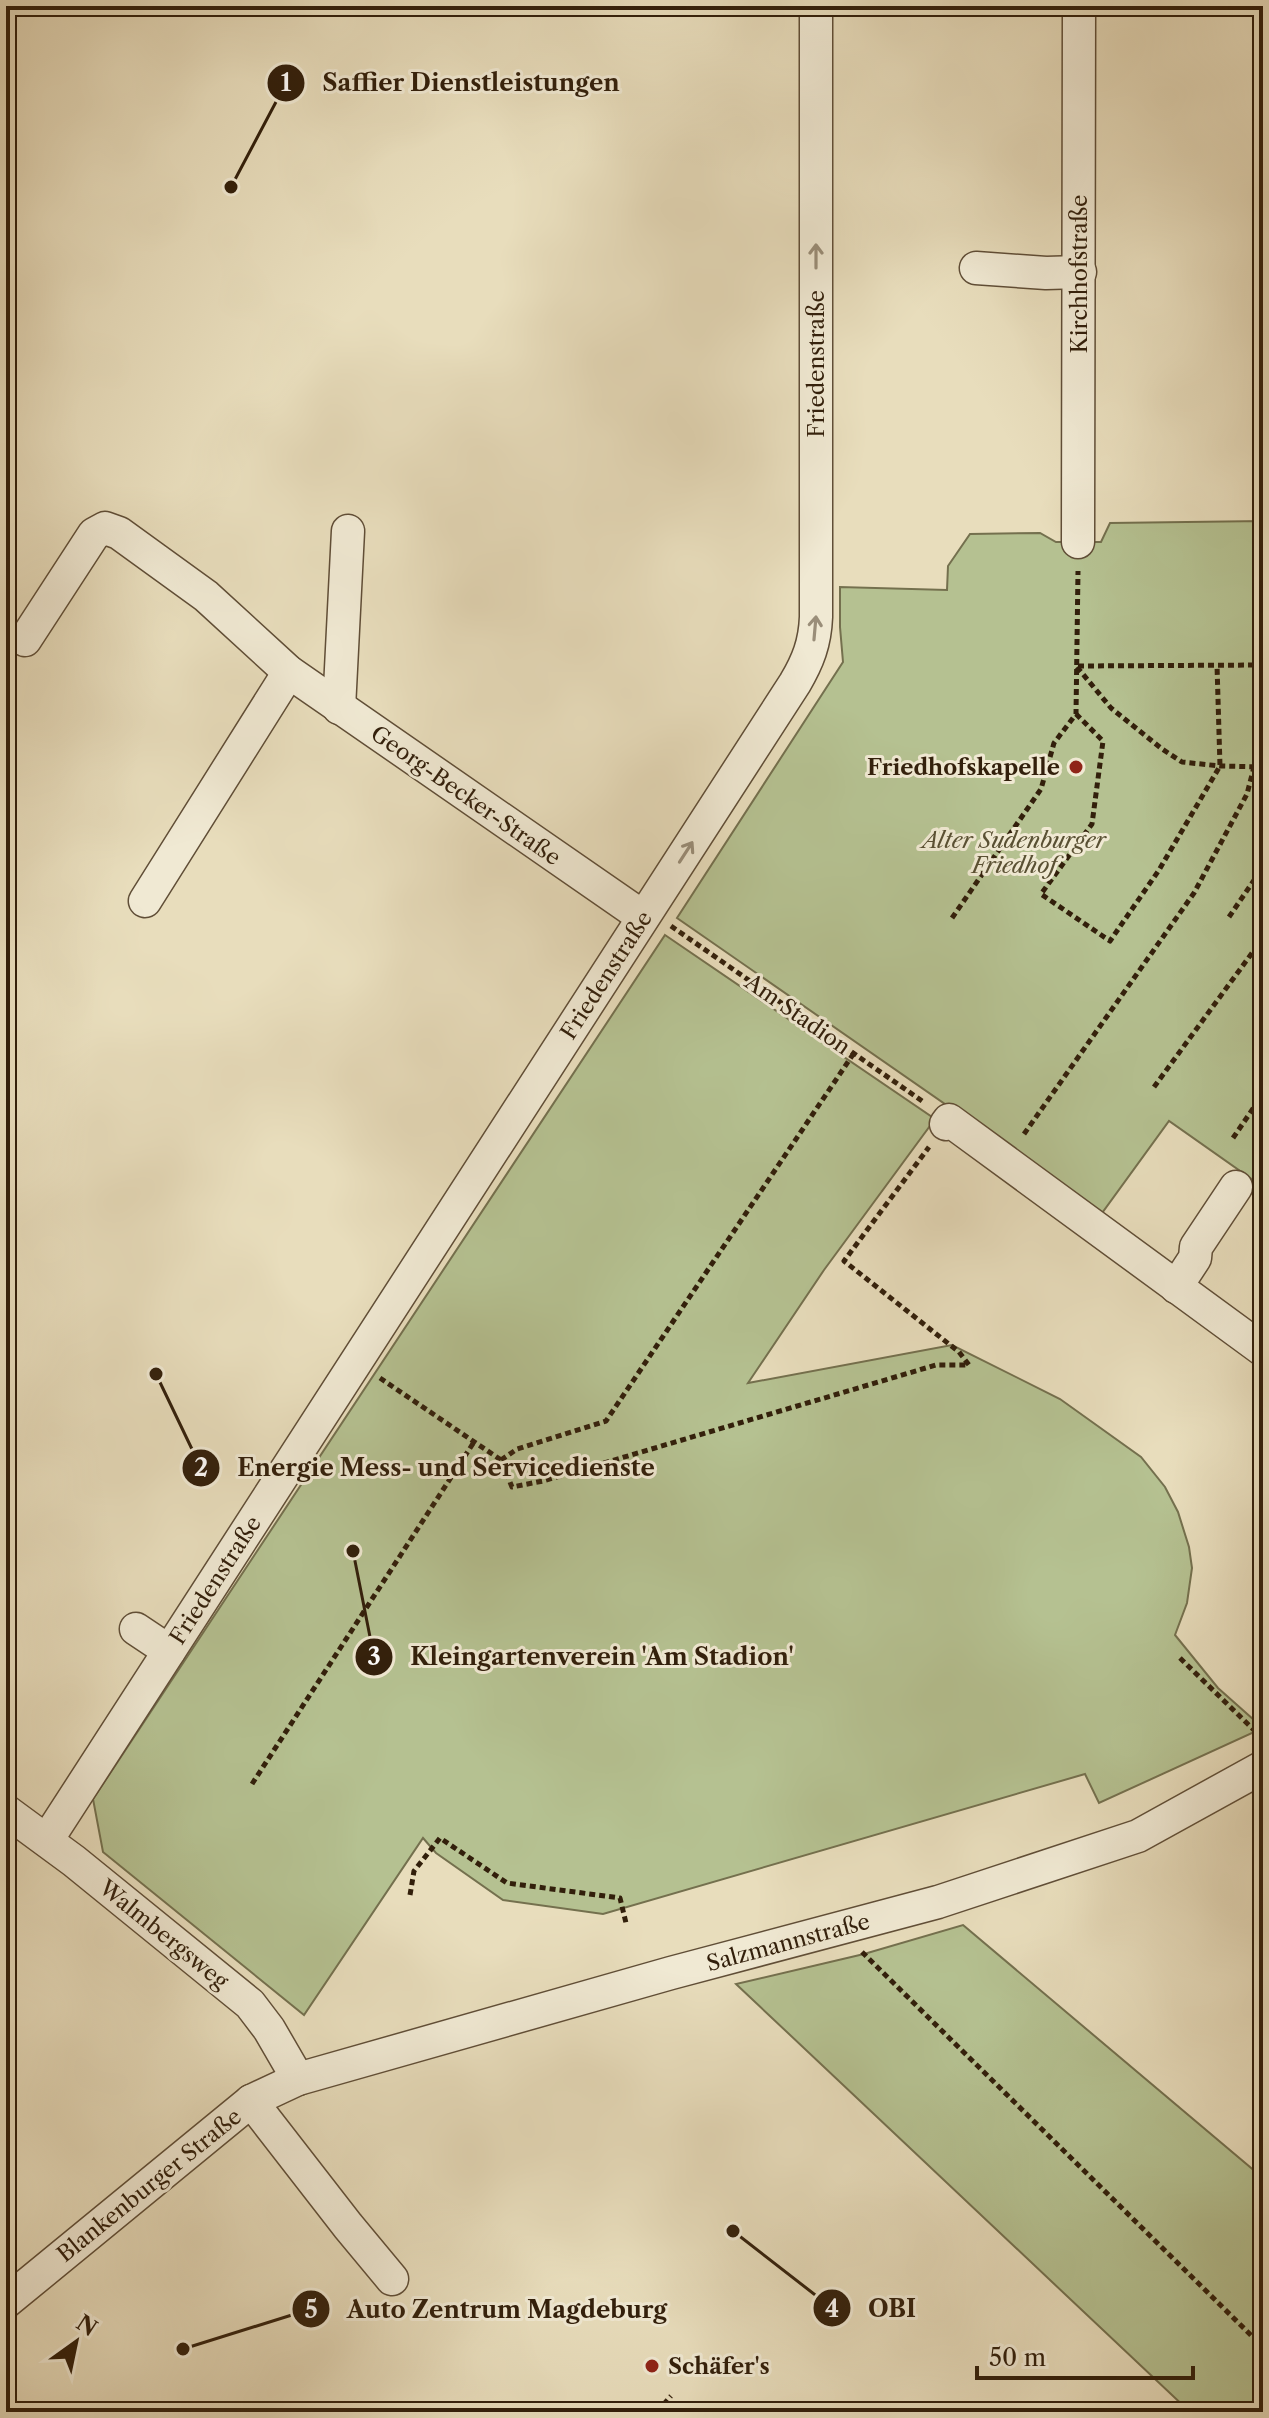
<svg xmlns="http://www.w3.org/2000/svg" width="1269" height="2418" font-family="'Libre Caslon Text',serif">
	<rect width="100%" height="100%" fill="#e8ddbc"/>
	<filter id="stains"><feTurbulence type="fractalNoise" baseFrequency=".0025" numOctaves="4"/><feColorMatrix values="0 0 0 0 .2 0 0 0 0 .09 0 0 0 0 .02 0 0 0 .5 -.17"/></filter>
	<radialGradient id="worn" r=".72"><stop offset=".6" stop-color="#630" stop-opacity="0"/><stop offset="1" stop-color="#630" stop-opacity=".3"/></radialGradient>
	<g fill="#b5c191" stroke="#74704e" stroke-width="2">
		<polygon points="1263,521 1263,1187 1169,1121 1102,1213 677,918 843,662 840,627 840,587 947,590 948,566 970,534 1040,533 1056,542 1101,542 1110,523"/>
		<polygon points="665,935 935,1119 824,1270 748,1383 952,1345 1060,1399 1141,1457 1165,1487 1178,1512 1189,1547 1192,1568 1187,1603 1175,1635 1218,1688 1263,1728 1099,1803 1085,1774 603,1914 503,1900 436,1853 423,1838 304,2015 103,1852 93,1799"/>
		<polygon points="963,1925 1263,2178 1263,2412 1190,2412 736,1984 864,1954"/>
	</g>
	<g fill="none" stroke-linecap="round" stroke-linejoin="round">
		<g stroke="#604e37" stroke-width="35">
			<g id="minor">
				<polyline points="976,268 1046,273 1080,272"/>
				<polyline points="1078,542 1079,6"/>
				<polyline points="25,640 94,534 105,528 119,533 206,596 289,672 643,917"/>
				<polyline points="339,708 348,531"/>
				<polyline points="145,901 289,672"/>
				<polyline points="946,1124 949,1120 1263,1350"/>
				<polyline points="1176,1287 1195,1258 1196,1247 1236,1187"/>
				<polyline points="136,1629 169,1651"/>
				<polyline points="6,1811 74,1861 250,2004 269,2029 298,2079"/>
				<path d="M47,1840L795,683C808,661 815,643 816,617V6"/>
				<polyline points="251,2101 348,2226 392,2279"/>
				<polyline points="6,2302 251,2101 298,2079 671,1973 938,1902 1138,1836 1263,1767"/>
			</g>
		</g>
		<g stroke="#321f0b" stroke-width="5" stroke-dasharray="6 4" stroke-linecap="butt">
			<polyline points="1078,666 1263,665"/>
			<polyline points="1077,667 1111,708 1162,749 1182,762 1220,766 1263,767"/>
			<polyline points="1076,714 1103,741 1092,824 1041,894 1110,941 1159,870 1220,766 1217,665"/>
			<polyline points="1229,917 1263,867"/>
			<polyline points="952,918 1041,789 1054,743 1076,714 1078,571"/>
			<polyline points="671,926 925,1103"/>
			<polyline points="1154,1087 1263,938"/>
			<polyline points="1024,1134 1194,893 1247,794 1254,767"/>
			<polyline points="1233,1138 1263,1094"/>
			<polyline points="380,1378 501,1460 512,1487 543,1481 936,1365 969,1365 959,1352 844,1261 929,1147"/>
			<polyline points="501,1460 517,1449 606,1421 854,1053"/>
			<polyline points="1180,1658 1257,1733"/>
			<polyline points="252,1784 474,1442"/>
			<polyline points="410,1895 414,1871 440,1838 507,1883 620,1898 626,1923"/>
			<polyline points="862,1952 1263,2347"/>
			<polyline points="657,2412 671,2396"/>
		</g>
		<use href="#minor" stroke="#f0e9d3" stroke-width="32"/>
	</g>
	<defs><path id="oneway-shaft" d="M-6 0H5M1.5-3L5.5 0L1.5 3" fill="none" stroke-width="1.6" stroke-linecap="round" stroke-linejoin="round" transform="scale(2)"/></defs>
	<g stroke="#9a8e79">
		<use href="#oneway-shaft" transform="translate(816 256) rotate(-90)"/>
		<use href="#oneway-shaft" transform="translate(815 628) rotate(-85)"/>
		<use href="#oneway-shaft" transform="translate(686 852) rotate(-57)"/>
	</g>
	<g fill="#8f2418" stroke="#f0e9d3" stroke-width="3">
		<circle cx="1076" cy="767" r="8"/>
		<circle cx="652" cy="2366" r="8"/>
	</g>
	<g text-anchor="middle" stroke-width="6" stroke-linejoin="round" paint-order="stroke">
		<g font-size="22" fill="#321f0b" stroke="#f0e9d3">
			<text transform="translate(1079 274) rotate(-90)" y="8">Kirchhofstraße</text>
			<text transform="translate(816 364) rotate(-90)" y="8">Friedenstraße</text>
			<text transform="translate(466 795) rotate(35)" y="8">Georg-Becker-Straße</text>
			<text transform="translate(606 975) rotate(-57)" y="8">Friedenstraße</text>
			<text transform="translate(798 1014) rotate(35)" y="8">Am Stadion</text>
			<text transform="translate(215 1580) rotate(-57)" y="8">Friedenstraße</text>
			<text transform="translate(164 1934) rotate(39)" y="8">Walmbergsweg</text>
			<text transform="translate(788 1942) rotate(-15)" y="8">Salzmannstraße</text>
			<text transform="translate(149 2185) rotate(-39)" y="8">Blankenburger Straße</text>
		</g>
		<g font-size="22" font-weight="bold" fill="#321f0b" stroke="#f0e9d3" text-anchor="end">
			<text x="1060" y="775">Friedhofskapelle</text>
			<text x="668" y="2374" text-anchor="start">Schäfer's</text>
		</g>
		<g font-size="22" font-style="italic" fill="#595033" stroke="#f0e9d3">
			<text x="1014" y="848">Alter Sudenburger<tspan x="1014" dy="25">Friedhof</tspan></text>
		</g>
	</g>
	<path fill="none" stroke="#321f0b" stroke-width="3" d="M231 187L286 83M156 1374L201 1468M353 1551L374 1657M733 2231L832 2308M183 2349L311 2309"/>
	<g fill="#321f0b" stroke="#f0e9d3" stroke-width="3">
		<circle cx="231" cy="187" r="8"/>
		<circle cx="156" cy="1374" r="8"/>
		<circle cx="353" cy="1551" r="8"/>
		<circle cx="733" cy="2231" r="8"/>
		<circle cx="183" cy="2349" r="8"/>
		<circle cx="286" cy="83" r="20"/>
		<circle cx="201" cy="1468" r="20"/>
		<circle cx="374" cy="1657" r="20"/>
		<circle cx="832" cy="2308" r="20"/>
		<circle cx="311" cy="2309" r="20"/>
	</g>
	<g font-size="24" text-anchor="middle" font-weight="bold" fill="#fff">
		<text x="286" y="91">1</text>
		<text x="201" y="1476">2</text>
		<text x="374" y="1665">3</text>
		<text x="832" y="2317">4</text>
		<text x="311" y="2318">5</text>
	</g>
	<g font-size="24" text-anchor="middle" font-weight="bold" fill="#321f0b" stroke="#f0e9d3" stroke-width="6" stroke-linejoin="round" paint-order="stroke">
		<text x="471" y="91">Saffier Dienstleistungen</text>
		<text x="446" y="1476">Energie Mess- und Servicedienste</text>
		<text x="602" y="1665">Kleingartenverein 'Am Stadion'</text>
		<text x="892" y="2317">OBI</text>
		<text x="507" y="2318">Auto Zentrum Magdeburg</text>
	</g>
	<rect width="1269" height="2418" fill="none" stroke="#e8ddbc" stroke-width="32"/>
	<rect x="8" y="8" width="1253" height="2402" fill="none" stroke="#321f0b" stroke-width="4"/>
	<rect x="16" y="16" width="1237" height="2386" fill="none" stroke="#321f0b" stroke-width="2"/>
	<g transform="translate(76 2342) rotate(33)" stroke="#f0e9d3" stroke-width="6" paint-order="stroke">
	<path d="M0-6L14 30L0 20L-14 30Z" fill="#321f0b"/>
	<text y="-12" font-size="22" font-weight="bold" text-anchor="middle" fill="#321f0b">N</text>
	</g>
	<path d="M977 2366v12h216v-12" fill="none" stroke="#321f0b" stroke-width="4"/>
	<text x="989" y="2366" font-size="24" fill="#321f0b" stroke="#f0e9d3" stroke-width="6" paint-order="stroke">50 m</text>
	<rect width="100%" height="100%" filter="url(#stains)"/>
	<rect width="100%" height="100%" fill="url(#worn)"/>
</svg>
